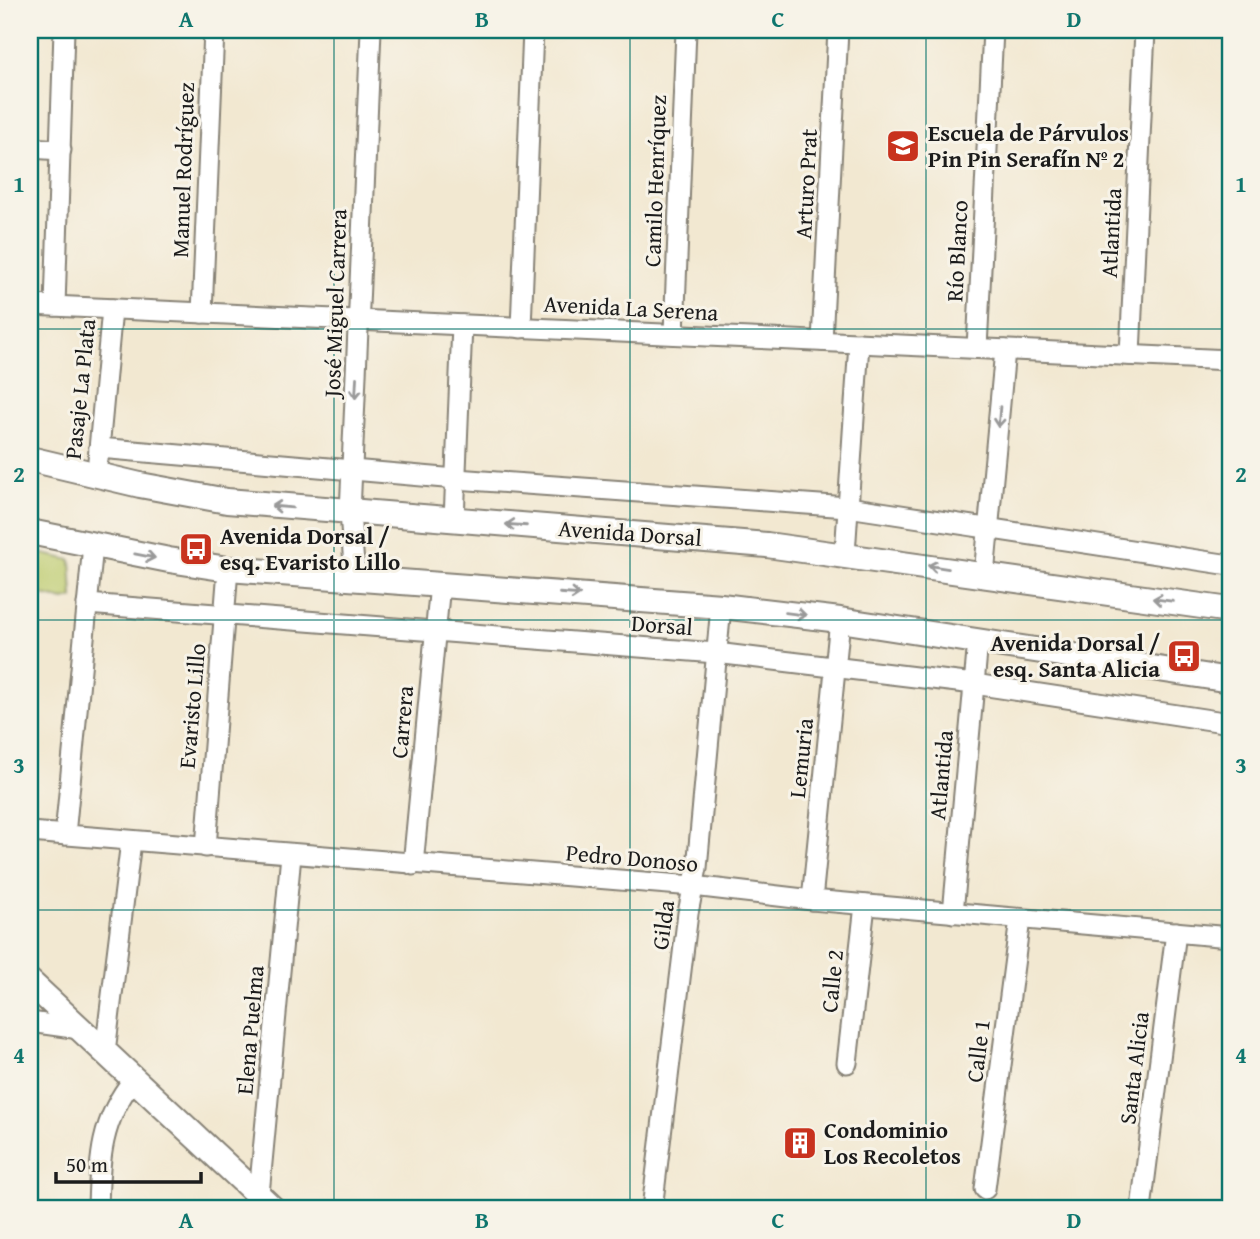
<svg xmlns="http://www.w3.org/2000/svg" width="1260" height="1239" font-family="'Gentium Book Plus',serif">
	<rect width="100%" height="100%" fill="#f7f3e8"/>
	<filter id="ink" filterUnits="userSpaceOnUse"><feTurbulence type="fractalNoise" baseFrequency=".0143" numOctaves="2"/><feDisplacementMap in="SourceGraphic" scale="14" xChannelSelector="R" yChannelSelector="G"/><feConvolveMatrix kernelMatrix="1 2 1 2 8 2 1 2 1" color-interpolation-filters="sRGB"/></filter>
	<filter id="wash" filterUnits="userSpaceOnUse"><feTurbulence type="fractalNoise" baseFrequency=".00686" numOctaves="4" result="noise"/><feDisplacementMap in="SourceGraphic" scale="28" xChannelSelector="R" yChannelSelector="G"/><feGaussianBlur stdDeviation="1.57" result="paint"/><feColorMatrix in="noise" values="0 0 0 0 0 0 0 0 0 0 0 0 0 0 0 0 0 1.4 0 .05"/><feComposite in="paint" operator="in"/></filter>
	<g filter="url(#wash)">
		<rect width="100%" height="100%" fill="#f2e8d1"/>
		<polygon fill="#bcca6c" stroke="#6c7344" stroke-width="2" points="30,551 71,560 73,598 64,600 30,592"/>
	</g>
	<g filter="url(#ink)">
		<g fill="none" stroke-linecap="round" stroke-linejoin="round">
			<g stroke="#878276" stroke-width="23">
				<g id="minor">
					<polyline points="30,148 61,150"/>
					<polyline points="30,305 1230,360"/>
					<polyline points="55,306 64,30"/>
					<polyline points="202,313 214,30"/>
					<polyline points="521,328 533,30"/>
					<polyline points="674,334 686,30"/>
					<polyline points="822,341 838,30"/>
					<polyline points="977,348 993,30"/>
					<polyline points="1130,355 1145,30"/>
					<polyline points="99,448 456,479 848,507 1230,565"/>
					<polyline points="98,460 112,309"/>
					<polyline points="454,520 462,325"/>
					<polyline points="845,554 859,343"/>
					<polyline points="984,575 1005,350"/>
					<polyline points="355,578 350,513 371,30"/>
					<polyline points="87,604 716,653 974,684 1230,723"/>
					<polyline points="30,832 693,886 812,900 1230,937"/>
					<polyline points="65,835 93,545"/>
					<polyline points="206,847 228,569"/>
					<polyline points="413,865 440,584"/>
					<polyline points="812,900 840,620"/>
					<polyline points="953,913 978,641"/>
					<polyline points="30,1022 80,1029"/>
					<polyline points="105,1052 131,841"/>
					<polyline points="847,1063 865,905"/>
					<polyline points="985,1189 1020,919"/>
					<polyline points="258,1205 291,855"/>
					<path d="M98,1209C99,1160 101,1119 134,1079"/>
					<polyline points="652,1209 688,913 697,868 721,606"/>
					<polyline points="1141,1209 1176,932"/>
				</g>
			</g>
			<g stroke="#878276" stroke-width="28">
				<g id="major">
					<polyline points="30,459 140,485 227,501 767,545 1230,610"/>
					<polyline points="30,532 169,560 228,569 721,606 840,620 1230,680"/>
					<polyline points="30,982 273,1209"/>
				</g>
			</g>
			<use href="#minor" stroke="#fff" stroke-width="19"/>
			<use href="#major" stroke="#fff" stroke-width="24"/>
		</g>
		<defs><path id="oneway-shaft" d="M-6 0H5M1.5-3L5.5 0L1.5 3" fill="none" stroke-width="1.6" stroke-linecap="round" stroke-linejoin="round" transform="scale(1.75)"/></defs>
		<g stroke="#999">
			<use href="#oneway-shaft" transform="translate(356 388) rotate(93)"/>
			<use href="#oneway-shaft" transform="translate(999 417) rotate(95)"/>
			<use href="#oneway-shaft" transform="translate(282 507) rotate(-175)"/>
			<use href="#oneway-shaft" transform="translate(516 525) rotate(-176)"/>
			<use href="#oneway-shaft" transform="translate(145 556) rotate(11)"/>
			<use href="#oneway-shaft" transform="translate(938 567) rotate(-171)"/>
			<use href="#oneway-shaft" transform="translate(570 594) rotate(4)"/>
			<use href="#oneway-shaft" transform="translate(1163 600) rotate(-172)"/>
			<use href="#oneway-shaft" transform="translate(796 614) rotate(7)"/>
		</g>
	</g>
	<path fill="none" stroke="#0f766e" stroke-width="2" stroke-opacity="0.55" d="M334,30V1209M630,30V1209M926,30V1209M30,329H1230M30,620H1230M30,910H1230"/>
	<defs>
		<g id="school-square" transform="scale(1.75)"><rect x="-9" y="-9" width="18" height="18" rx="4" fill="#c8321e" stroke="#f7f3e8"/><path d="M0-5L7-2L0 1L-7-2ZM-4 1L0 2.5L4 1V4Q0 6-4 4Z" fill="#fff"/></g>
		<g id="bus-square" transform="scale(1.75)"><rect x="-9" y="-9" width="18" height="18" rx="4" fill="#c8321e" stroke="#f7f3e8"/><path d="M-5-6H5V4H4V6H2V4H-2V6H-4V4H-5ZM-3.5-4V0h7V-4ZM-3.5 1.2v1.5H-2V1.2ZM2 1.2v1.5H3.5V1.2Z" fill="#fff"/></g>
		<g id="building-square" transform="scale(1.75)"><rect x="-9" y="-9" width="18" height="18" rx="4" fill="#c8321e" stroke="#f7f3e8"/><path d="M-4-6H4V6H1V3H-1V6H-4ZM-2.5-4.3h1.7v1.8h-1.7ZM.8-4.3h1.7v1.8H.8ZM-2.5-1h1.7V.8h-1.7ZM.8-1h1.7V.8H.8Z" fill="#fff"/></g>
	</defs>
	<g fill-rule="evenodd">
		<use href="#school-square" x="903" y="146"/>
		<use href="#bus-square" x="196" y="549"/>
		<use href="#bus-square" x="1184" y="656"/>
		<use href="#building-square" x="800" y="1143"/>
	</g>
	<g text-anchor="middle" stroke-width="6" stroke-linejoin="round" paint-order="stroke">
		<g font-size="23" font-weight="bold" fill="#1c1c1c" stroke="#f7f3e8" text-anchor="start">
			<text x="928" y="141">Escuela de Párvulos<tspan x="928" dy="26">Pin Pin Serafín Nº 2</tspan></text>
			<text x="220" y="544">Avenida Dorsal /<tspan x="220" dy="26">esq. Evaristo Lillo</tspan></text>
			<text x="1160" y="651" text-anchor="end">Avenida Dorsal /<tspan x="1160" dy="26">esq. Santa Alicia</tspan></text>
			<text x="824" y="1138">Condominio<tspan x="824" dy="26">Los Recoletos</tspan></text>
		</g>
		<g font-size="23" fill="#1c1c1c" stroke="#f7f3e8">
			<text transform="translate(183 170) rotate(-88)" y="8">Manuel Rodríguez</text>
			<text transform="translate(655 181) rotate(-88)" y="8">Camilo Henríquez</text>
			<text transform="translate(806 184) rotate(-87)" y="8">Arturo Prat</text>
			<text transform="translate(1111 233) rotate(-87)" y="8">Atlantida</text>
			<text transform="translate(957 251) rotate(-87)" y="8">Río Blanco</text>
			<text transform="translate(335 303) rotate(-88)" y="8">José Miguel Carrera</text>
			<text transform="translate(631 308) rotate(3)" y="8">Avenida La Serena</text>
			<text transform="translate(80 389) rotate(-84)" y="8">Pasaje La Plata</text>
			<text transform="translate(630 533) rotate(4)" y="8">Avenida Dorsal</text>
			<text transform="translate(662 625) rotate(4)" y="8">Dorsal</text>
			<text transform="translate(192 706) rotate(-85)" y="8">Evaristo Lillo</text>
			<text transform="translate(402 722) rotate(-85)" y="8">Carrera</text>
			<text transform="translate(801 758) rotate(-84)" y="8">Lemuria</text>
			<text transform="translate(941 775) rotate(-85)" y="8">Atlantida</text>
			<text transform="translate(632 858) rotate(5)" y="8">Pedro Donoso</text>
			<text transform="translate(663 925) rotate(-82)" y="8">Gilda</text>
			<text transform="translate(832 981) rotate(-84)" y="8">Calle 2</text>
			<text transform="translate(250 1030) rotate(-85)" y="8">Elena Puelma</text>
			<text transform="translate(978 1051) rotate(-83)" y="8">Calle 1</text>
			<text transform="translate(1134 1068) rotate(-83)" y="8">Santa Alicia</text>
		</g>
	</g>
	<rect width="1260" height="1239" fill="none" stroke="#f7f3e8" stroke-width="77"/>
	<path d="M56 1172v10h145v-10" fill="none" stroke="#1c1c1c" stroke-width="3.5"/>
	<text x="66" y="1172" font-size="21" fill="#1c1c1c" stroke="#f7f3e8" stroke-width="5" paint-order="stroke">50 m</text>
	<rect x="38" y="38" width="1184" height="1162" fill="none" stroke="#0f766e" stroke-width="2.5"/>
	<g font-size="23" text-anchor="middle" font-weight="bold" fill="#0f766e">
		<text x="186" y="27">A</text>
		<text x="482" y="27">B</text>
		<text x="778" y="27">C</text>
		<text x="1074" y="27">D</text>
		<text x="19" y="192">1</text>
		<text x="1241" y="192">1</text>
		<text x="19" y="482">2</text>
		<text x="1241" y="482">2</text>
		<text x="19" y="773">3</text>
		<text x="1241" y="773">3</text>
		<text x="19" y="1063">4</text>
		<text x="1241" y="1063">4</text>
		<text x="186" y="1228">A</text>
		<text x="482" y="1228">B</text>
		<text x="778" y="1228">C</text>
		<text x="1074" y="1228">D</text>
	</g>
</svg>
